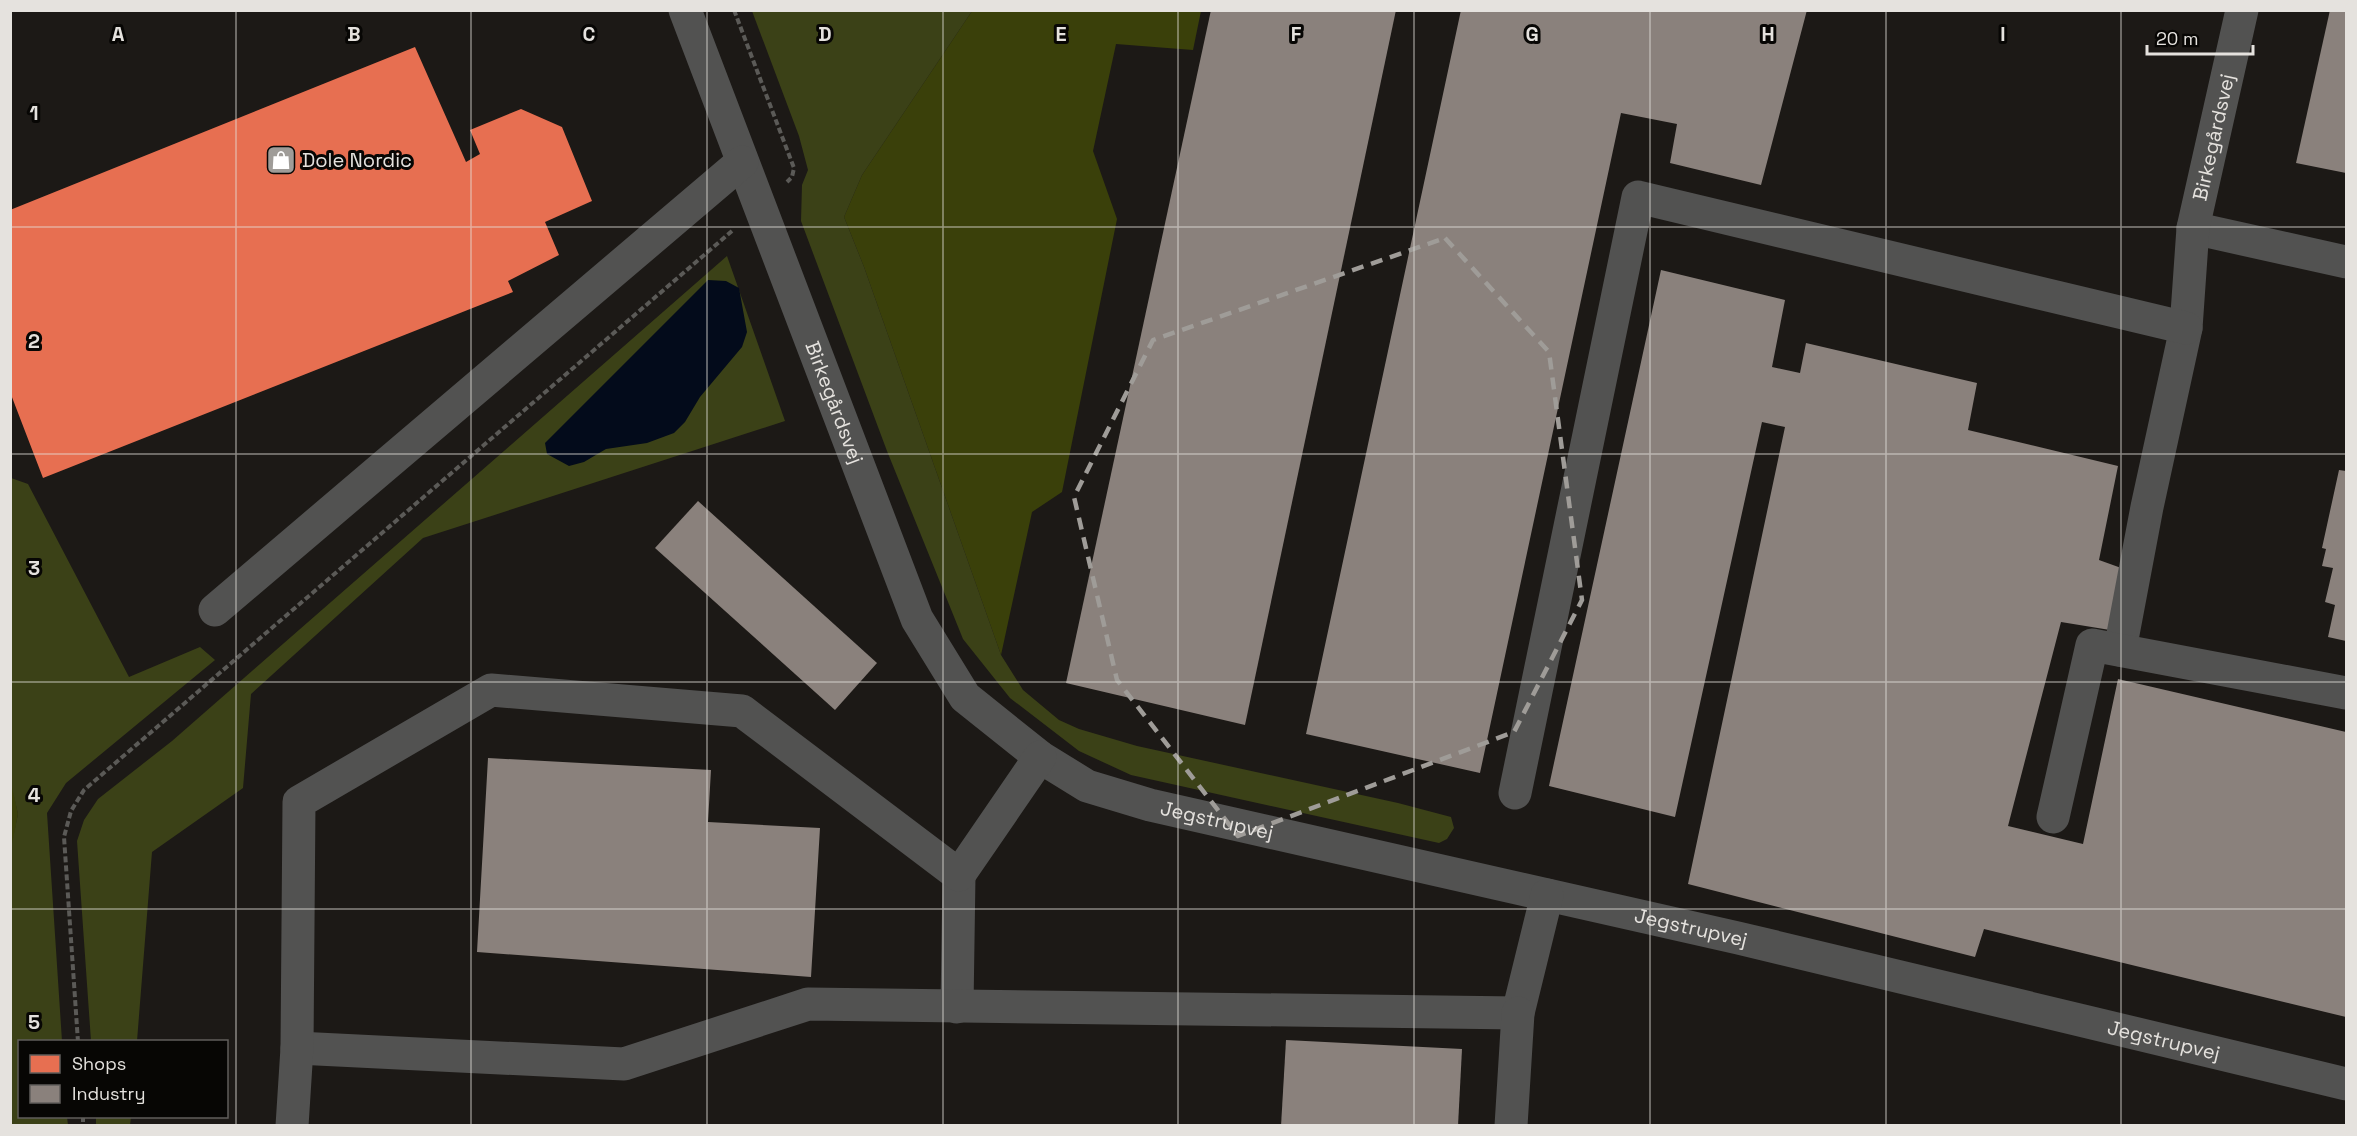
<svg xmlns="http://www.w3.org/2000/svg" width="2357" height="1136" font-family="'Space Grotesk',sans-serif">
	<rect width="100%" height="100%" fill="#1c1916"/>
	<g fill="#3a400a">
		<polygon points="972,11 1201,11 1193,50 1116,44 1093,151 1117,219 1062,492 1032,512 1001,655 864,267 844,217 862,175"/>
		<polygon points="11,779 18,814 11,853"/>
	</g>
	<g fill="#3b4117">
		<polygon points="752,11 972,11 862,175 844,217 864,267 1001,655 1023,690 1059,720 1079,729 1137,746 1398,803 1451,817 1454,828 1447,839 1439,843 1131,775 1079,751 1010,698 963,639 887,451 801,221 802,185 808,170 799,136"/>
		<polygon points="727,256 785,421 423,538 251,694 243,788 152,852 137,1041 91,1041 77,841 84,820 98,799 172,741"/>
		<polygon points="11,478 28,484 129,677 200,647 215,660 66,783 47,813 62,1041 20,1042 20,1116 67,1117 68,1125 11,1125 10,853 18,814 10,779"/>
		<polygon points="96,1117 131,1117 130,1125 96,1125"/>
	</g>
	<polygon fill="#030b1b" points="708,280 726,281 739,288 747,332 742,347 700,397 685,422 674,433 647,443 606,449 584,462 569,466 547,454 545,443"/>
	<polygon fill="#e76f51" points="415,47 466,162 480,154 470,130 521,109 562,127 592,201 545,222 559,255 508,281 513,292 43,478 10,392 10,210"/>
	<g fill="#8a817c">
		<polygon points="1211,10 1396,10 1245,725 1066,683"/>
		<polygon points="1461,10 1807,10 1761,185 1670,163 1677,124 1621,113 1480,773 1306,734"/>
		<polygon points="2330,10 2346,10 2346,173 2296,163"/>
		<polygon points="1661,270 1785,300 1772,367 1800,373 1806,343 1977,383 1968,430 2118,466 2099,560 2124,569 2110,630 2061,622 2008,826 2083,844 2118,679 2346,732 2346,1017 1984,929 1975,957 1688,884 1785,427 1762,422 1675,817 1549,786"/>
		<polygon points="2339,470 2346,471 2346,641 2328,637 2335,605 2325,602 2333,568 2322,566 2326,549 2322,548"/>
		<polygon points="698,501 877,663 835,710 655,548"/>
		<polygon points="488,758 711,770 708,822 820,828 811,977 477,952"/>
		<polygon points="1286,1040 1462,1049 1458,1126 1281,1126"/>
	</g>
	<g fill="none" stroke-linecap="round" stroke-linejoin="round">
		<g stroke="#5b5a57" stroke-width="4" stroke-dasharray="6 3" stroke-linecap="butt">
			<polyline points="734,10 794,168 792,177 787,182"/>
			<polyline points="78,1042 64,837 71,811 84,790 732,231"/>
			<polyline points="83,1116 83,1126"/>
		</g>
		<g stroke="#525251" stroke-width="33">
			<path id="s1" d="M685,10L917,619L965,697L1040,757L1087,786L1150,805L1738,938L2346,1084"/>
			<polyline points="2193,228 2346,262"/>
			<polyline points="215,610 742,162"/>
			<path id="s2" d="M2120,650L2147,507L2186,328L2193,228L2242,10"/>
			<polyline points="1515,793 1638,197 2186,328"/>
			<polyline points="2053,817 2092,645 2346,693"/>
			<polyline points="957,1007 959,875"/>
			<polyline points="297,1048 624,1064 808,1004 1518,1013 1547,895"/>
			<polyline points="292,1126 297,1048 299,802 491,690 742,711 959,875 1040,757"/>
			<polyline points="1511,1126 1518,1013"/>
		</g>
	</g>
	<path fill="none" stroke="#9f9c98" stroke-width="4.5" stroke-dasharray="12 8" stroke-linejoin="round" d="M1445,238L1549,352L1582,600L1514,732L1238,836L1117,680L1074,497L1153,340Z"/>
	<path fill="none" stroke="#e5e2de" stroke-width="1.5" stroke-opacity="0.55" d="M236,10V1126M471,10V1126M707,10V1126M943,10V1126M1178,10V1126M1414,10V1126M1650,10V1126M1886,10V1126M2121,10V1126M10,227H2346M10,454H2346M10,682H2346M10,909H2346"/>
	<defs>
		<g id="shop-square" transform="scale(1.5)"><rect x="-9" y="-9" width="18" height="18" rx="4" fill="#9f9c98" stroke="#070604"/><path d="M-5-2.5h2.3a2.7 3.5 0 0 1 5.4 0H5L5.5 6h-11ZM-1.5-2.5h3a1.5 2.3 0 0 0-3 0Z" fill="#fff"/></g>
	</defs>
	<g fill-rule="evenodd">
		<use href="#shop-square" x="281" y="160"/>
	</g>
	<g text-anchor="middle" stroke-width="6" stroke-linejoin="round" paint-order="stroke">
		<g font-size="20" fill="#e5e2de" stroke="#070604">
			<text dy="7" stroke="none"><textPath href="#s2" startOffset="522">Birkegårdsvej</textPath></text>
			<text dy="7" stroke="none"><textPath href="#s1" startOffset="420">Birkegårdsvej</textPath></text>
			<text dy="7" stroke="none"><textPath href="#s1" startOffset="1029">Jegstrupvej</textPath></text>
			<text dy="7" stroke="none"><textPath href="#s1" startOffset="1515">Jegstrupvej</textPath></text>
			<text dy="7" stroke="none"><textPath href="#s1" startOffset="2001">Jegstrupvej</textPath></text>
		</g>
		<g font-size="20" fill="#e5e2de" stroke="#070604" text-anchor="start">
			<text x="302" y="167">Dole Nordic</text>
		</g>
	</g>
	<g font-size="20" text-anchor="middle" font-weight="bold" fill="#e5e2de" stroke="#070604" stroke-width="6" stroke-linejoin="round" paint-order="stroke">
		<text x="118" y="41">A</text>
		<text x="354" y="41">B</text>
		<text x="589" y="41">C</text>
		<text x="825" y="41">D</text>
		<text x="1061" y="41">E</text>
		<text x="1296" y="41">F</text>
		<text x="1532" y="41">G</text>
		<text x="1768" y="41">H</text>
		<text x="2003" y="41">I</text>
		<text x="34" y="120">1</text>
		<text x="34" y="348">2</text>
		<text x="34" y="575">3</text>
		<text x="34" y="802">4</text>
		<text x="34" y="1029">5</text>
	</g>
	<rect width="2357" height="1136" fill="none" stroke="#e5e2de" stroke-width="24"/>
	<rect x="18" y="1040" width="210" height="78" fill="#070604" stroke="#605e5b" stroke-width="1.5"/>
	<rect x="30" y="1055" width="30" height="18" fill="#e76f51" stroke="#605e5b" stroke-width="1.5"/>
	<text x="72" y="1070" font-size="18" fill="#e5e2de">Shops</text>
	<rect x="30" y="1085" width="30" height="18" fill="#8a817c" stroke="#605e5b" stroke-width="1.5"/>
	<text x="72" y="1100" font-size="18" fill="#e5e2de">Industry</text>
	<path d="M2147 45v9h106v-9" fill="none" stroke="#e5e2de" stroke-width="3"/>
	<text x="2156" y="45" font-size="18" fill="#e5e2de" stroke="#070604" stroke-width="4.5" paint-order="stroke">20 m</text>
</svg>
